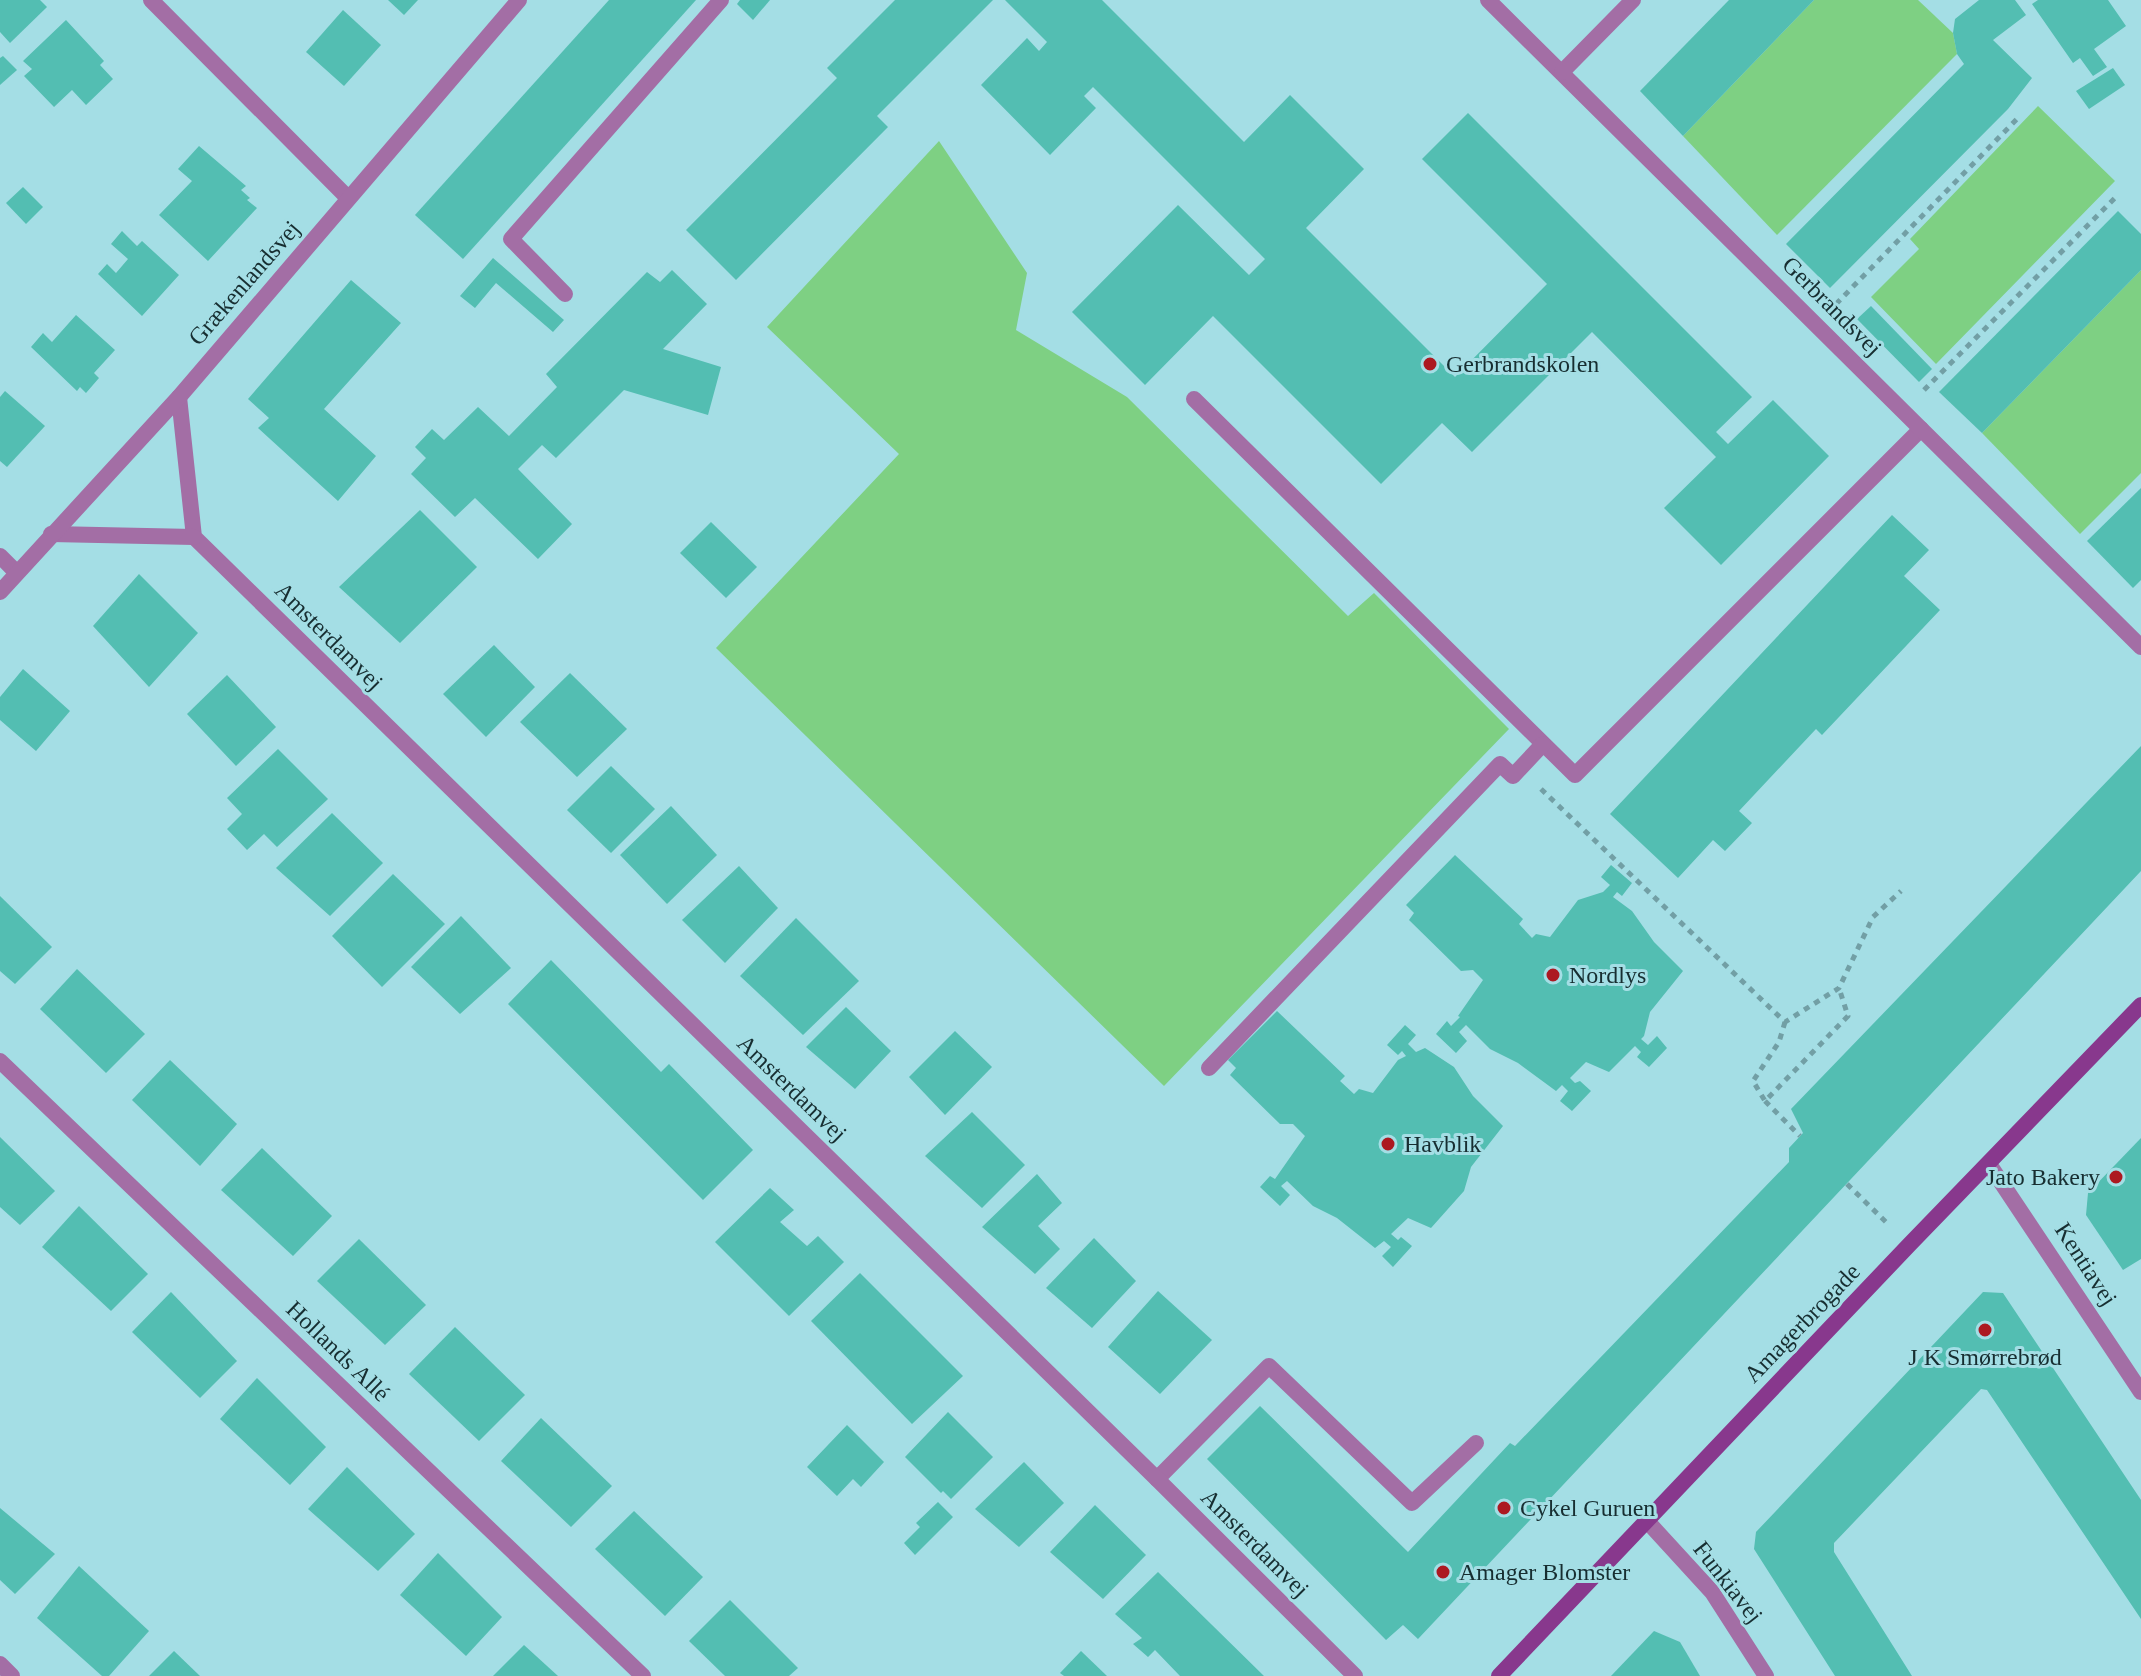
<svg xmlns="http://www.w3.org/2000/svg" width="2141" height="1676" font-family="'Times New Roman',serif">
	<rect width="100%" height="100%" fill="#a4dee5"/>
	<g fill="#7ed083">
		<polygon points="1814,0 1918,0 1953,33 1957,54 1777,235 1683,136"/>
		<polygon points="2038,106 2115,181 1936,364 1871,297 1919,249 1910,239"/>
		<polygon points="939,141 1027,273 1016,330 1127,397 1348,616 1374,593 1509,729 1164,1086 716,648 899,454 767,327"/>
		<polygon points="2141,270 2141,473 2080,534 1982,433"/>
	</g>
	<g fill="#53beb2">
		<polygon points="0,0 40,0 47,7 10,43 0,32"/>
		<polygon points="388,0 418,0 404,15"/>
		<polygon points="609,0 696,0 463,259 415,215"/>
		<polygon points="740,0 770,0 753,20 737,4"/>
		<polygon points="895,0 993,0 877,116 888,127 736,280 686,230 837,78 827,68"/>
		<polygon points="1005,0 1102,0 1244,142 1290,95 1364,169 1306,228 1455,377 1547,284 1422,159 1468,113 1752,397 1716,432 1728,444 1773,400 1829,456 1721,565 1664,508 1716,457 1592,332 1472,452 1442,423 1381,484 1213,316 1145,385 1072,312 1178,205 1249,275 1265,259 1093,87 1084,96 1096,108 1050,155 981,85 1027,38 1039,51 1047,42"/>
		<polygon points="1729,0 1814,0 1683,136 1640,91"/>
		<polygon points="1979,0 2015,0 2026,15 1993,40 2032,78 2008,109 1830,288 1786,244 1964,64 1957,54 1953,33 1955,19"/>
		<polygon points="2038,0 2108,0 2126,26 2094,49 2107,67 2093,76 2080,58 2073,63 2032,4"/>
		<polygon points="343,10 381,45 344,86 306,52"/>
		<polygon points="66,20 104,61 100,65 113,79 86,105 72,90 54,107 24,76 32,69 23,61"/>
		<polygon points="3,56 17,70 0,85 0,58"/>
		<polygon points="2113,68 2125,85 2089,109 2076,91"/>
		<polygon points="199,146 246,186 241,190 250,198 247,200 257,208 208,261 159,215 192,181 178,169"/>
		<polygon points="23,187 43,207 26,224 6,203"/>
		<polygon points="2118,211 2141,234 2141,270 1982,433 1939,392"/>
		<polygon points="122,231 137,246 142,241 179,275 142,316 98,274 107,264 116,273 128,259 111,244"/>
		<polygon points="493,258 564,320 553,332 496,283 475,308 460,296"/>
		<polygon points="672,270 707,304 663,349 721,367 708,415 624,390 556,458 542,445 518,469 572,524 538,559 475,498 455,517 411,474 426,458 415,447 432,429 444,440 478,407 509,436 557,387 546,374 647,272 660,282"/>
		<polygon points="351,280 401,323 324,409 376,456 338,501 258,428 269,418 248,399"/>
		<polygon points="1871,306 1932,369 1919,382 1857,319"/>
		<polygon points="76,315 115,350 94,373 99,378 86,393 80,387 77,391 31,347 43,333 52,342"/>
		<polygon points="5,391 45,426 7,467 0,461 0,397"/>
		<polygon points="2141,488 2141,580 2133,588 2087,541"/>
		<polygon points="420,510 477,567 400,643 339,587"/>
		<polygon points="1892,515 1929,550 1904,576 1940,610 1822,735 1816,729 1739,811 1752,823 1725,851 1713,840 1678,878 1610,814"/>
		<polygon points="711,522 757,567 726,598 680,553"/>
		<polygon points="139,574 198,633 149,687 93,626"/>
		<polygon points="494,645 535,687 486,737 443,694"/>
		<polygon points="23,669 70,711 36,751 0,720 0,697"/>
		<polygon points="570,673 627,729 577,777 520,722"/>
		<polygon points="227,675 276,727 236,766 187,714"/>
		<polygon points="2141,746 2141,871 1418,1639 1403,1625 1386,1640 1207,1459 1260,1406 1408,1552 1510,1443 1515,1446 1789,1162 1789,1148 1803,1133 1791,1109"/>
		<polygon points="278,749 328,799 277,847 264,834 247,850 227,829 242,814 227,798"/>
		<polygon points="611,766 655,809 611,853 567,810"/>
		<polygon points="671,806 717,855 667,904 620,855"/>
		<polygon points="332,813 383,863 330,916 276,868"/>
		<polygon points="1455,855 1523,919 1519,924 1532,938 1536,934 1550,937 1578,900 1603,892 1610,885 1601,877 1611,865 1632,883 1622,896 1617,892 1613,897 1632,911 1654,942 1683,971 1650,1012 1644,1036 1641,1039 1648,1045 1657,1036 1667,1048 1649,1067 1637,1057 1641,1052 1635,1046 1609,1072 1586,1062 1570,1078 1575,1083 1580,1081 1591,1091 1572,1111 1560,1101 1568,1091 1562,1085 1556,1091 1518,1063 1490,1049 1466,1025 1459,1032 1467,1041 1456,1053 1436,1034 1447,1021 1451,1026 1460,1017 1458,1016 1483,980 1473,970 1461,971 1409,920 1414,913 1406,905"/>
		<polygon points="739,866 778,908 725,963 682,920"/>
		<polygon points="393,874 445,924 382,987 332,936"/>
		<polygon points="0,896 52,947 15,984 0,971"/>
		<polygon points="461,916 511,968 460,1014 411,967"/>
		<polygon points="796,918 859,981 803,1035 740,976"/>
		<polygon points="551,960 661,1072 669,1064 753,1150 703,1200 508,1004"/>
		<polygon points="77,969 145,1034 106,1073 40,1009"/>
		<polygon points="846,1007 891,1051 855,1089 806,1047"/>
		<polygon points="1277,1011 1345,1076 1340,1081 1354,1094 1359,1089 1373,1093 1398,1060 1406,1056 1402,1051 1398,1055 1387,1045 1405,1025 1416,1035 1408,1044 1416,1052 1425,1048 1454,1067 1473,1096 1503,1126 1471,1167 1464,1191 1431,1228 1408,1218 1391,1234 1398,1240 1401,1237 1412,1246 1393,1267 1382,1256 1391,1247 1384,1241 1375,1248 1337,1218 1313,1206 1287,1181 1281,1186 1290,1195 1280,1206 1260,1187 1270,1176 1275,1179 1305,1136 1293,1124 1280,1124 1230,1075 1236,1068 1228,1060"/>
		<polygon points="955,1031 992,1067 945,1115 909,1077"/>
		<polygon points="170,1060 237,1124 200,1166 132,1100"/>
		<polygon points="972,1112 1025,1165 982,1208 925,1156"/>
		<polygon points="0,1137 55,1191 20,1225 0,1207"/>
		<polygon points="2141,1138 2141,1259 2123,1270 2086,1215 2088,1193"/>
		<polygon points="262,1148 332,1216 293,1256 221,1190"/>
		<polygon points="1037,1174 1062,1203 1038,1226 1060,1249 1035,1274 982,1227"/>
		<polygon points="770,1188 794,1210 780,1222 807,1246 818,1236 844,1262 789,1316 715,1242"/>
		<polygon points="79,1206 148,1274 111,1311 42,1247"/>
		<polygon points="1094,1238 1136,1281 1092,1328 1046,1288"/>
		<polygon points="359,1239 426,1305 385,1345 317,1281"/>
		<polygon points="860,1273 963,1376 912,1424 811,1321"/>
		<polygon points="1158,1291 1212,1340 1160,1394 1108,1347"/>
		<polygon points="171,1292 237,1361 200,1398 132,1332"/>
		<polygon points="1983,1292 2003,1293 2141,1500 2141,1619 1987,1390 1981,1389 1834,1543 1834,1552 1912,1676 1835,1676 1754,1549 1756,1532"/>
		<polygon points="455,1327 525,1395 479,1441 409,1374"/>
		<polygon points="257,1378 326,1447 290,1485 220,1419"/>
		<polygon points="948,1412 993,1457 951,1499 943,1491 941,1493 905,1457"/>
		<polygon points="541,1418 612,1486 571,1527 501,1461"/>
		<polygon points="847,1425 884,1462 861,1487 853,1479 837,1496 807,1467"/>
		<polygon points="1024,1462 1064,1503 1019,1547 975,1509"/>
		<polygon points="347,1467 415,1534 378,1571 308,1509"/>
		<polygon points="938,1502 953,1517 915,1555 904,1543 920,1527 916,1523"/>
		<polygon points="1095,1505 1146,1555 1103,1599 1050,1552"/>
		<polygon points="0,1508 55,1554 15,1594 0,1580"/>
		<polygon points="634,1511 703,1577 665,1616 595,1549"/>
		<polygon points="438,1553 502,1617 466,1656 400,1595"/>
		<polygon points="79,1566 149,1631 109,1676 102,1676 37,1618"/>
		<polygon points="1158,1572 1264,1676 1180,1676 1155,1650 1148,1657 1133,1644 1142,1638 1115,1614"/>
		<polygon points="730,1600 798,1668 789,1676 725,1676 689,1641"/>
		<polygon points="1654,1631 1680,1642 1700,1676 1611,1676"/>
		<polygon points="524,1645 558,1676 493,1676"/>
		<polygon points="174,1651 200,1676 149,1676"/>
		<polygon points="1081,1651 1107,1676 1064,1676 1060,1673"/>
	</g>
	<g fill="none" stroke-linecap="round" stroke-linejoin="round">
		<g stroke="#729fa5" stroke-width="5" stroke-dasharray="6 6" stroke-linecap="butt">
			<polyline points="1836,304 2017,119"/>
			<polyline points="1924,390 2116,197"/>
			<polyline points="1541,789 1785,1022 1839,988 1873,917 1901,891"/>
			<polyline points="1785,1022 1779,1042 1753,1081 1765,1101 1848,1016 1839,988"/>
			<polyline points="1765,1101 1800,1136"/>
			<polyline points="1847,1184 1889,1225"/>
		</g>
		<g stroke="#a36ea5" stroke-width="16">
			<polyline points="565,294 511,239 721,0"/>
			<polyline points="1194,399 1575,775 1921,429"/>
			<polyline points="1209,1068 1500,764 1513,776 1543,744"/>
			<polyline points="1157,1479 1269,1366 1412,1503 1476,1443"/>
		</g>
		<g stroke="#a36ea5" stroke-width="16">
			<polyline points="151,0 348,198"/>
			<polyline points="1488,0 2141,647"/>
			<polyline points="1562,72 1633,0"/>
			<polyline points="179,397 194,537 1157,1479 1355,1676"/>
			<polyline points="51,534 194,537"/>
			<polyline points="0,556 16,572"/>
			<polyline points="0,592 179,397 519,0"/>
			<polyline points="0,1061 643,1676"/>
			<polyline points="1989,1164 2141,1392"/>
			<polyline points="1647,1521 1712,1592 1766,1676"/>
			<polyline points="0,1664 12,1676"/>
		</g>
		<polyline stroke="#88388d" stroke-width="16" points="1499,1676 1909,1245 2141,1005"/>
	</g>
	<g fill="#ac1921" stroke="#a4dee5" stroke-width="3">
		<circle cx="1430" cy="364" r="8"/>
		<circle cx="1553" cy="975" r="8"/>
		<circle cx="1388" cy="1144" r="8"/>
		<circle cx="2116" cy="1177" r="8"/>
		<circle cx="1985" cy="1330" r="8"/>
		<circle cx="1504" cy="1508" r="8"/>
		<circle cx="1443" cy="1572" r="8"/>
	</g>
	<g text-anchor="middle" stroke-width="6" stroke-linejoin="round" paint-order="stroke">
		<g font-size="24" fill="#172e31" stroke="#a4dee5">
			<text transform="translate(244 283) rotate(-49)" y="8">Grækenlandsvej</text>
			<text transform="translate(1832 306) rotate(45)" y="8">Gerbrandsvej</text>
			<text transform="translate(329 636) rotate(45)" y="8">Amsterdamvej</text>
			<text transform="translate(792 1088) rotate(44)" y="8">Amsterdamvej</text>
			<text transform="translate(2086 1264) rotate(57)" y="8">Kentiavej</text>
			<text transform="translate(1802 1323) rotate(-46)" y="8">Amagerbrogade</text>
			<text transform="translate(338 1351) rotate(44)" y="8">Hollands Allé</text>
			<text transform="translate(1255 1543) rotate(45)" y="8">Amsterdamvej</text>
			<text transform="translate(1728 1582) rotate(52)" y="8">Funkiavej</text>
		</g>
		<g font-size="24" fill="#172e31" stroke="#a4dee5" text-anchor="start">
			<text x="1446" y="372">Gerbrandskolen</text>
			<text x="1569" y="983">Nordlys</text>
			<text x="1404" y="1152">Havblik</text>
			<text x="2100" y="1185" text-anchor="end">Jato Bakery</text>
			<text x="1985" y="1365" text-anchor="middle">J K Smørrebrød</text>
			<text x="1520" y="1516">Cykel Guruen</text>
			<text x="1459" y="1580">Amager Blomster</text>
		</g>
	</g>
</svg>
